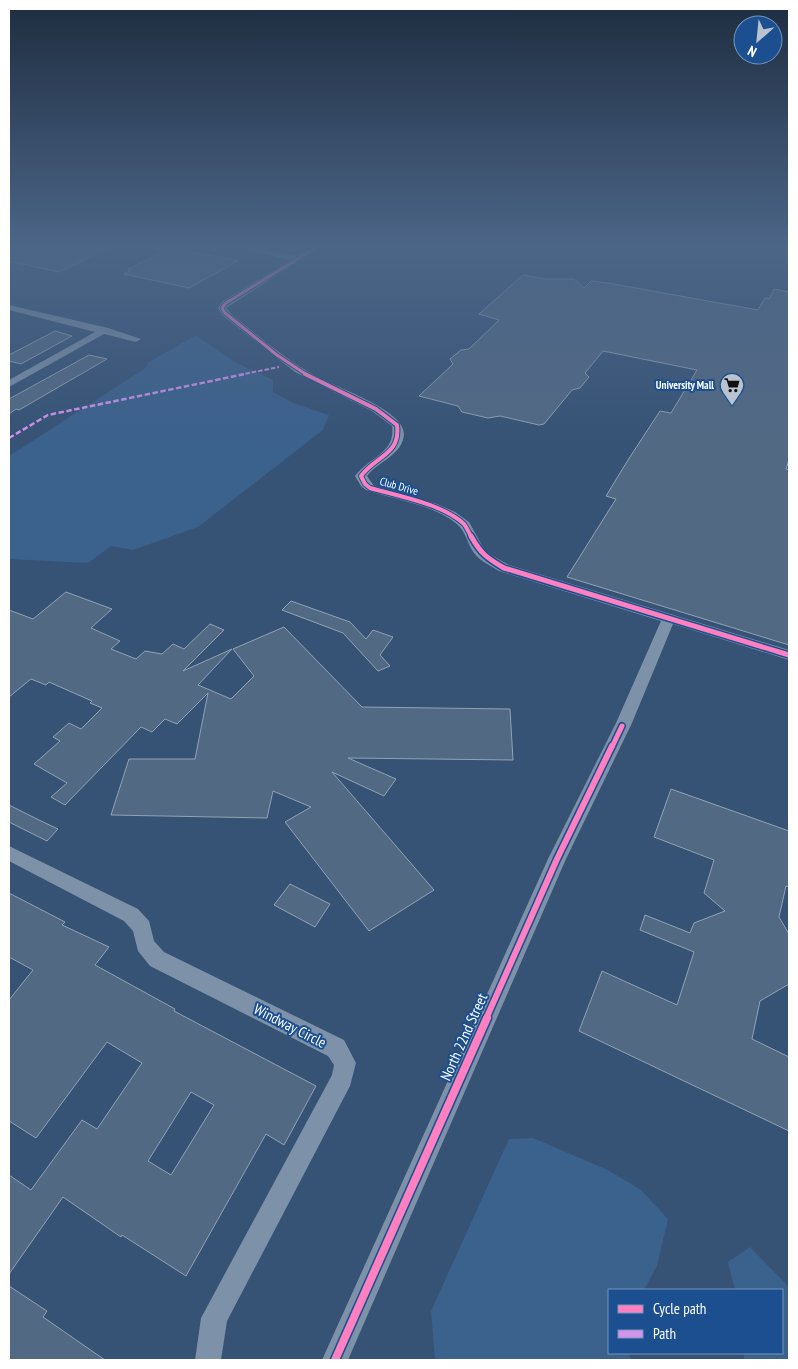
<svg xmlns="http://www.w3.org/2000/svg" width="798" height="1369" font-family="'PT Sans Narrow',sans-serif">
	<rect width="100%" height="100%" fill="#365274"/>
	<g fill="#3b618d">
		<polygon points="196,335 233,361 273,380 273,392 293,403 329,415 323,430 198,527 133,550 111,546 88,563 9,559 9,456 144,369 149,362"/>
		<polygon points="533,1138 608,1170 641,1190 668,1219 657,1266 644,1290 609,1290 609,1353 628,1353 632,1360 435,1360 431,1311 509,1139"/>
		<polygon points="750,1247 789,1287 789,1360 744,1360 744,1353 782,1353 782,1290 735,1290 728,1262"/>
	</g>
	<g fill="#526984" stroke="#92a2b6" fill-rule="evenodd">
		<polygon points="9,249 107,249 59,272 9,261"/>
		<polygon points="169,249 177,249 238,261 189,288 124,274 131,270 128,269"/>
		<polygon points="523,275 545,279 574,279 584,288 591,281 608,283 758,310 765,298 769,299 774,289 789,292 789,460 786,469 789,470 789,645 567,577 616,499 606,496 628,460 660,411 671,413 697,370 603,351 585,373 589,377 580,388 572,390 544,424 539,425 500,416 488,418 462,412 458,406 419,396 453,364 450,359 461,350 469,349 499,320 479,314"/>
		<polygon points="55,331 72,336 21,364 9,361 9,355"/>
		<polygon points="89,355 107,359 19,410 16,409 9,414 9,399"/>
		<polygon points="66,592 112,609 91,628 120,641 111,649 136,659 145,651 162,654 173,644 184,649 210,624 224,630 183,671 232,649 198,685 231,699 254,676 233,649 284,627 362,707 510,709 513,760 348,758 396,779 384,796 332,772 434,890 369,931 285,822 311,807 273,791 267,818 111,815 129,759 195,759 208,693 177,724 165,719 152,732 141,727 65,805 51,797 67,783 34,764 60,741 53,737 69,723 81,729 102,708 90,703 92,701 49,682 46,685 31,679 9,697 9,610 33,619"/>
		<polygon points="291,601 350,622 366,639 373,630 393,637 380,655 390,666 378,671 343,633 282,610"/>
		<polygon points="671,789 789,831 789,887 786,886 779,917 789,934 789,984 760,1001 752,1039 789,1057 789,1131 579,1031 602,971 677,1005 694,952 640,930 645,915 690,933 694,923 725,911 704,893 714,860 654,837"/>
		<polygon points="9,805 39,820 58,829 47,841 9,822"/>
		<polygon points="290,884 330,904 315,927 274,905"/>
		<path d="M9,893L65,922L62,925L109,947L95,965L175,1009L174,1011L316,1086L284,1145L266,1134L186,1276L122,1235L121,1237L63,1197L9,1274V1175L31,1190L82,1120L97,1129L142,1063L107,1042L36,1138L9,1121V1000L33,970L9,957ZM191,1092L214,1105L171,1175L148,1161Z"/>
		<polygon points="9,1286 47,1311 43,1317 105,1360 9,1360"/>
	</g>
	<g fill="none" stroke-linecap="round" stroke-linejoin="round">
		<g fill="#7d92a8" fill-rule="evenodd">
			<path d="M244,249H260L297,256L309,249H318L226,308C231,315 240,321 246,326C268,344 290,362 314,375C334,387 404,409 404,434C403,455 377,462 367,476L374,486L437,504L455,512L469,522L484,549L491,555L509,565L789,650V660L673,624L632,723L566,859L348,1360H322L548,859L616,723L661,621L499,571C489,565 478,560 472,550C468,543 465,532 459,526C439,506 393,499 366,490L361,486L355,476C369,457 396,453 392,426L372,411L295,372L222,315L218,308L223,301L291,260Z"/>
			<polygon points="9,305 108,328 141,339 136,342 104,334 9,387 9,380 95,332 9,310"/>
			<polygon points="9,846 138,909 149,921 154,941 164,952 344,1040 356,1063 350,1086 227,1321 221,1360 195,1360 201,1318 332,1075 334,1065 328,1056 150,966 138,951 133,931 124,921 9,861"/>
		</g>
		<polyline stroke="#d193ec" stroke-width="2" stroke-dasharray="4.5 2" stroke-linecap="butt" points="239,375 279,367"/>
		<polyline stroke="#d193ec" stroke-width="2.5" stroke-dasharray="5.5 2.5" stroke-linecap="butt" points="9,438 48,415 245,374"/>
		<g stroke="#1b4f8f" stroke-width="5">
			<polyline id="cycleway-far4" points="307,375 277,355 225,313 222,308 226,303 314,249"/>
		</g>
		<g stroke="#1b4f8f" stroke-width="6">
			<path id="cycleway-far3" d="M305,374L376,409L397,425C401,455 375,456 361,476L365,484L370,488C398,496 443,504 464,524C467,528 469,533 472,538"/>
		</g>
		<g stroke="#1b4f8f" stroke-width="8">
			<g id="cycleway-far2">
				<path d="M471,536C481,554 487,558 504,568L789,655"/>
				<polyline points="612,747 622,726"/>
			</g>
		</g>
		<g stroke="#1b4f8f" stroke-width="9">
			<polyline id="cycleway-far1" points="486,1019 557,859 612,746"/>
		</g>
		<g stroke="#1b4f8f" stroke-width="11">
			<polyline id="cycleway" points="335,1360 487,1018"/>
		</g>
		<use href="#cycleway-far4" stroke="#ff80c0" stroke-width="3"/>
		<use href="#cycleway-far3" stroke="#ff80c0" stroke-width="4"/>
		<use href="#cycleway-far2" stroke="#ff80c0" stroke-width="5"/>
		<use href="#cycleway-far1" stroke="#ff80c0" stroke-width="6"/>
		<use href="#cycleway" stroke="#ff80c0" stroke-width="8"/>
	</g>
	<linearGradient id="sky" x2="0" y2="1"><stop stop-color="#1e2d40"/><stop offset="0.56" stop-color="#4c6688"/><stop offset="1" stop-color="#4c6688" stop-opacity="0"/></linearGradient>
	<rect width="798" height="441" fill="url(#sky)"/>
	<defs>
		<g id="supermarket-pin" transform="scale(1.25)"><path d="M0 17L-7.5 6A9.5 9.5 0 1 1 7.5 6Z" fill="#b9c2ce" stroke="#1b4f8f"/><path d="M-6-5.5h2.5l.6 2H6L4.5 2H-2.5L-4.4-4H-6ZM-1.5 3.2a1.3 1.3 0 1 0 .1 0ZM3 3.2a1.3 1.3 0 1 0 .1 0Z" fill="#111"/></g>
	</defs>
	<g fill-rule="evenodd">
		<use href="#supermarket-pin" x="732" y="385"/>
	</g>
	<g text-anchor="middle" stroke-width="4" stroke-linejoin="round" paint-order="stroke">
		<g font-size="11" font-weight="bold" fill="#fff" stroke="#1b4f8f" text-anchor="end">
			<text x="714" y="389">University Mall</text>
		</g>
		<g font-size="11" fill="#fff" stroke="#1b4f8f">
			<text transform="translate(399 486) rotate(16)" y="4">Club Drive</text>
		</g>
		<g font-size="15" fill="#fff" stroke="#1b4f8f">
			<text transform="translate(290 1026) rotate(27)" y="5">Windway Circle</text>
			<text transform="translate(464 1037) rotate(-66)" y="5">North 22nd Street</text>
		</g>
	</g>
	<rect width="798" height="1369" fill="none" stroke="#ffffff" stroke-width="20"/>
	<rect x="608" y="1289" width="175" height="65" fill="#1b4f8f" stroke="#7695bc"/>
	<rect x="618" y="1305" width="25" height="8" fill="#ff80c0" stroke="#7695bc"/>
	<text x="653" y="1314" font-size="15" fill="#ffffff">Cycle path</text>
	<rect x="618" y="1330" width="25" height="8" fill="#d193ec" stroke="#7695bc"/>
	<text x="653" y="1339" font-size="15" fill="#ffffff">Path</text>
	<g transform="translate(758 40) rotate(207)"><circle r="24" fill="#1b4f8f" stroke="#7695bc"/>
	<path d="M0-4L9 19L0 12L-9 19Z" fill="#b9c2ce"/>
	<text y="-8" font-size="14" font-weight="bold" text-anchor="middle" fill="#ffffff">N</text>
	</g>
</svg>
